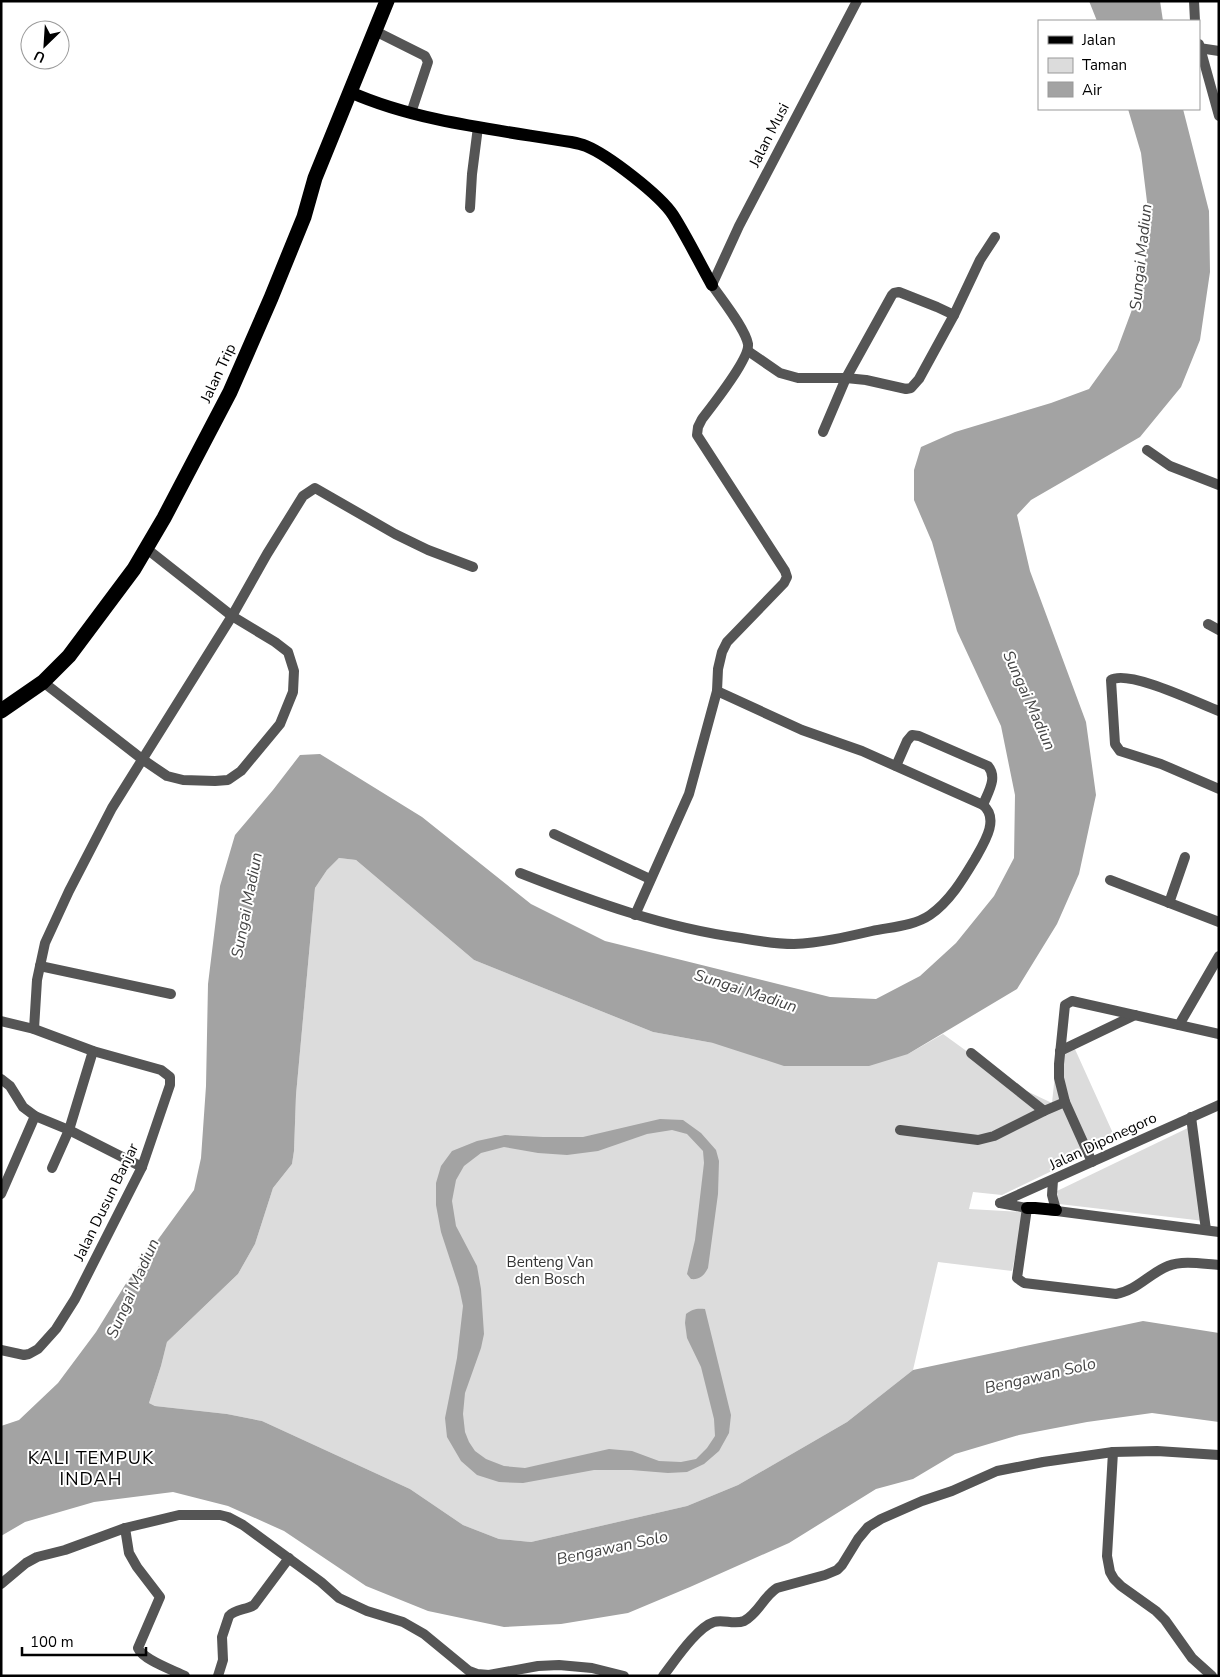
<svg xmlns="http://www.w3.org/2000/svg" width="1220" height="1677" font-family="'Nunito Sans',sans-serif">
	<rect width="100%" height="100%" fill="#fff"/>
	<g fill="#dcdcdc">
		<polygon points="339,858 356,860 474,960 653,1032 713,1043 908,1054 943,1034 1012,1084 1052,1103 1057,1055 1074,1047 1116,1140 1002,1195 973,1192 969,1209 1024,1212 1012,1271 938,1262 913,1370 847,1422 738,1485 687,1506 531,1542 499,1539 463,1525 410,1489 262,1421 227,1414 155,1406 149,1403 161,1366 167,1342 238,1274 255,1244 273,1188 292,1164 294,1151 296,1095 315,888 327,870"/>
		<polygon points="1192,1126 1204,1221 1059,1204 1057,1191"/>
	</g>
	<g fill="#a3a3a3">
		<polygon points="1089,1 1160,1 1163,21 1097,21"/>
		<polygon points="1128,109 1183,109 1209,211 1210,272 1200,340 1181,387 1140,437 1031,500 1017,515 1030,571 1086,722 1096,795 1079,874 1057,924 1017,989 908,1054 869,1066 784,1066 713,1043 653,1032 474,960 356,860 339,858 327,870 315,888 296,1095 294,1151 292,1164 273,1188 255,1244 238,1274 167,1342 161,1366 149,1403 155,1406 227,1414 262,1421 410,1489 463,1525 499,1539 531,1542 687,1506 738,1485 847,1422 913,1370 1143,1321 1219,1333 1219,1422 1152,1413 1087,1422 1019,1435 955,1454 913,1479 876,1489 789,1543 690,1587 628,1613 561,1624 504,1627 428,1611 366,1586 284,1531 228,1506 173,1492 94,1502 25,1522 1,1536 1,1426 19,1420 58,1383 96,1332 125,1285 194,1190 201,1158 206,1086 208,984 220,886 235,835 273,790 300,755 320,754 422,817 531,904 605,941 830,997 876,999 920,976 956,943 994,896 1014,858 1015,795 1001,726 957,631 932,542 914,500 914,470 921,447 955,432 1051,403 1089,389 1117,350 1143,280 1149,218 1141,153"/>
		<path d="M660,1119L683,1120L701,1133L716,1150L719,1161L718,1194L708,1268C704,1276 699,1280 691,1279L687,1274L695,1240L704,1163L703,1151L687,1134L672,1130L647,1134L598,1151L567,1155L538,1153L504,1147L481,1153L464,1166L456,1180L452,1201L456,1226L477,1266L481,1289L484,1334L481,1348L465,1393L463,1414L465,1432L469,1442L475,1451L486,1459L504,1466L525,1468L609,1449L632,1451L659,1461L681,1462L696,1459L707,1448L715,1436L714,1419L701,1367L687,1338L685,1323L686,1314C692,1309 697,1308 705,1309L731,1415L729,1433L719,1451L704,1464L687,1472L668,1473L631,1470H594L523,1483L499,1482L477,1475L461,1461L447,1437L445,1418L457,1358L463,1306L459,1287L441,1232L436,1205V1183L441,1166L452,1151L477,1141L505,1135L543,1137H583Z"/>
	</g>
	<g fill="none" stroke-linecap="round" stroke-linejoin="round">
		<g stroke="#555" stroke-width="10">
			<polyline points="1194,1 1195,21"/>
			<polyline points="375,31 425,56 428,62 411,113"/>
			<polyline points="1199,44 1219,116"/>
			<polyline points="1199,48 1219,51"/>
			<polyline points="470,208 472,174 478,127"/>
			<polyline points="748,351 780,373 798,378 846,378 866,380 906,389 911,388 919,379 954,315"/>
			<polyline points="823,432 846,378 892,295 894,293 899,292 937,307 954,315 980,260 995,237"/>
			<polyline points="1147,450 1170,466 1219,485"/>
			<polyline points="1208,624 1219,630"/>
			<polyline points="43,682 142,759 167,776 183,780 215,781 228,780 241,771 280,724 293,692 294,671 288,652 275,642 232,616 147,549"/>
			<path d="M1219,711C1198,703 1128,669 1111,680L1115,744L1120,751L1161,764L1219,789"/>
			<path d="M896,766L907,741L912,735L919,736L988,766C998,778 988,792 983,805"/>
			<polyline points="554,834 650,879"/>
			<path d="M520,873C591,901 665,928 741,938C758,941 776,944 794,944C820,943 846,937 872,931C891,927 914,926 930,915C950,901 963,879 975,859C984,843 1000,819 983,805L862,751L802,730L717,691"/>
			<polyline points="1110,880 1219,922"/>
			<polyline points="1169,903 1185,857"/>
			<path d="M635,915L689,794L717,691L718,669L722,652L727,642L784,583L787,577L785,571L697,435L698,427L702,419C712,406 750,358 748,344C745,328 722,300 712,285L739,226L857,1"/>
			<polyline points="40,966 171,994"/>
			<polyline points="1,1021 34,1029 93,1051 161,1070 170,1077 170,1085 142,1167 75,1299 56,1329 38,1349 29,1354 24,1355 1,1350"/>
			<polyline points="1179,1025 1219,956"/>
			<polyline points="34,1029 37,980 45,943 69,891 112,808 232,616 267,554 303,496 315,488 395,534 428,550 473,567"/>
			<polyline points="1060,1051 1135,1015"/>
			<polyline points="971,1053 1044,1111"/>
			<polyline points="1,1079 10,1086 23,1107 35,1116 69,1130 142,1167"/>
			<polyline points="1191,1117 1206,1230"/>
			<polyline points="900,1130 978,1140 994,1136 1044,1111 1065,1102"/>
			<polyline points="1092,1162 1065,1102 1059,1078 1059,1064 1065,1005 1072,1001 1219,1034"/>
			<polyline points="52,1168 69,1130 93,1051"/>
			<polyline points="1053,1180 1052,1195 1056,1210"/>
			<polyline points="1,1194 35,1116"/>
			<polyline points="1000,1203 1219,1105"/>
			<polyline points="1000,1203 1032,1209"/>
			<path d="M1027,1208L1017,1278L1024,1283L1116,1294C1136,1291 1150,1273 1168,1266C1183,1260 1203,1264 1219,1265"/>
			<polyline points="1049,1210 1219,1232"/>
			<polyline points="1113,1452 1107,1556 1110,1572 1114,1579 1121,1586 1156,1611 1165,1620 1192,1658 1212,1676"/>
			<path d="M125,1528L129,1553L137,1567L160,1597L138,1648C143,1660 173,1670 185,1676"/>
			<polyline points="1,1584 26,1563 37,1557 65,1550 125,1528 179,1515 220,1515 228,1517 243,1525 321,1582 339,1598 367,1611 403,1622 424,1634 469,1671 477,1674 489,1675 538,1666 559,1665 592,1668 624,1676"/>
			<path d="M218,1676L223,1660L222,1637L229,1616C235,1609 246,1610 254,1605L289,1558"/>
			<path d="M663,1676C674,1662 697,1627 714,1622C723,1619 734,1625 744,1621C758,1614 764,1596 777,1588L825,1575L837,1570L842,1565L858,1539L868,1527L881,1519L922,1501L952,1491L997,1471L1043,1462L1113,1452L1157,1451L1219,1455"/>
		</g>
		<g stroke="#000" stroke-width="12">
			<path d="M350,92C417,122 499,130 571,142C576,143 581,144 586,146C608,155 660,195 673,215C687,237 699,262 712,285"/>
			<polyline points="1027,1208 1035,1208 1056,1210"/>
		</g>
		<polyline stroke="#000" stroke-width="15" points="1,711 43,682 69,656 134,569 164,518 230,392 271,298 304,217 315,178 387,1"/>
	</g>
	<g text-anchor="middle" stroke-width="4" stroke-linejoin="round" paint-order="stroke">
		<g font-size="15" fill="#000" stroke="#fff">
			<text transform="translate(769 135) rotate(-63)" y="5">Jalan Musi</text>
			<text transform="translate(218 373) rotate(-65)" y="5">Jalan Trip</text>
			<text transform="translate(1103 1141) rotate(-25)" y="5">Jalan Diponegoro</text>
			<text transform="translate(106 1202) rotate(-64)" y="5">Jalan Dusun Banjar</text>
		</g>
		<g font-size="15" fill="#333" stroke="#fff">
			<text x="550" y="1267">Benteng Van<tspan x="550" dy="17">den Bosch</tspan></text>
		</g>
		<g font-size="16" font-style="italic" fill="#444" stroke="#fff">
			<text transform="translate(1140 257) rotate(-84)" y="6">Sungai Madiun</text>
			<text transform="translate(1030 700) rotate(66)" y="6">Sungai Madiun</text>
			<text transform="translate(246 905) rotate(-79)" y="6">Sungai Madiun</text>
			<text transform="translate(746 990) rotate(18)" y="6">Sungai Madiun</text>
			<text transform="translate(132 1288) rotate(-66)" y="6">Sungai Madiun</text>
			<text transform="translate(1040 1375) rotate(-13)" y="6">Bengawan Solo</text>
			<text transform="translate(612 1547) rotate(-12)" y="6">Bengawan Solo</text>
		</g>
		<g font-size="18" letter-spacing="1" fill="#000" stroke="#fff">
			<text x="91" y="1464">KALI TEMPUK<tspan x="91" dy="21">INDAH</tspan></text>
		</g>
	</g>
	<rect width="1220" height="1677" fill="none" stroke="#000000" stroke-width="5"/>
	<rect x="1038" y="20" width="162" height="90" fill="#ffffff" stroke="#999999"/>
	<rect x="1048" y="36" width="25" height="8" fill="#000000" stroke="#999999"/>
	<text x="1082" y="45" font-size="15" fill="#000000">Jalan</text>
	<rect x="1048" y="58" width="25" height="15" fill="#dcdcdc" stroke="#999999"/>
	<text x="1082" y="70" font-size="15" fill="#000000">Taman</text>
	<rect x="1048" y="82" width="25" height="15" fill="#a3a3a3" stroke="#999999"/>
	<text x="1082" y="95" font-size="15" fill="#000000">Air</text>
	<g transform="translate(45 45) rotate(205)"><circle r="24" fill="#ffffff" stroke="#999999"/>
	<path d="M0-4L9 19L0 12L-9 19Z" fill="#000000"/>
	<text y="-8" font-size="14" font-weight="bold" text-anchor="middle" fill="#000000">U</text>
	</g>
	<path d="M22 1647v8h124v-8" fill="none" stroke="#000000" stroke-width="2.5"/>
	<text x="30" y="1647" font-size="15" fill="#000000" stroke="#ffffff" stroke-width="4" paint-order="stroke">100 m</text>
</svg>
